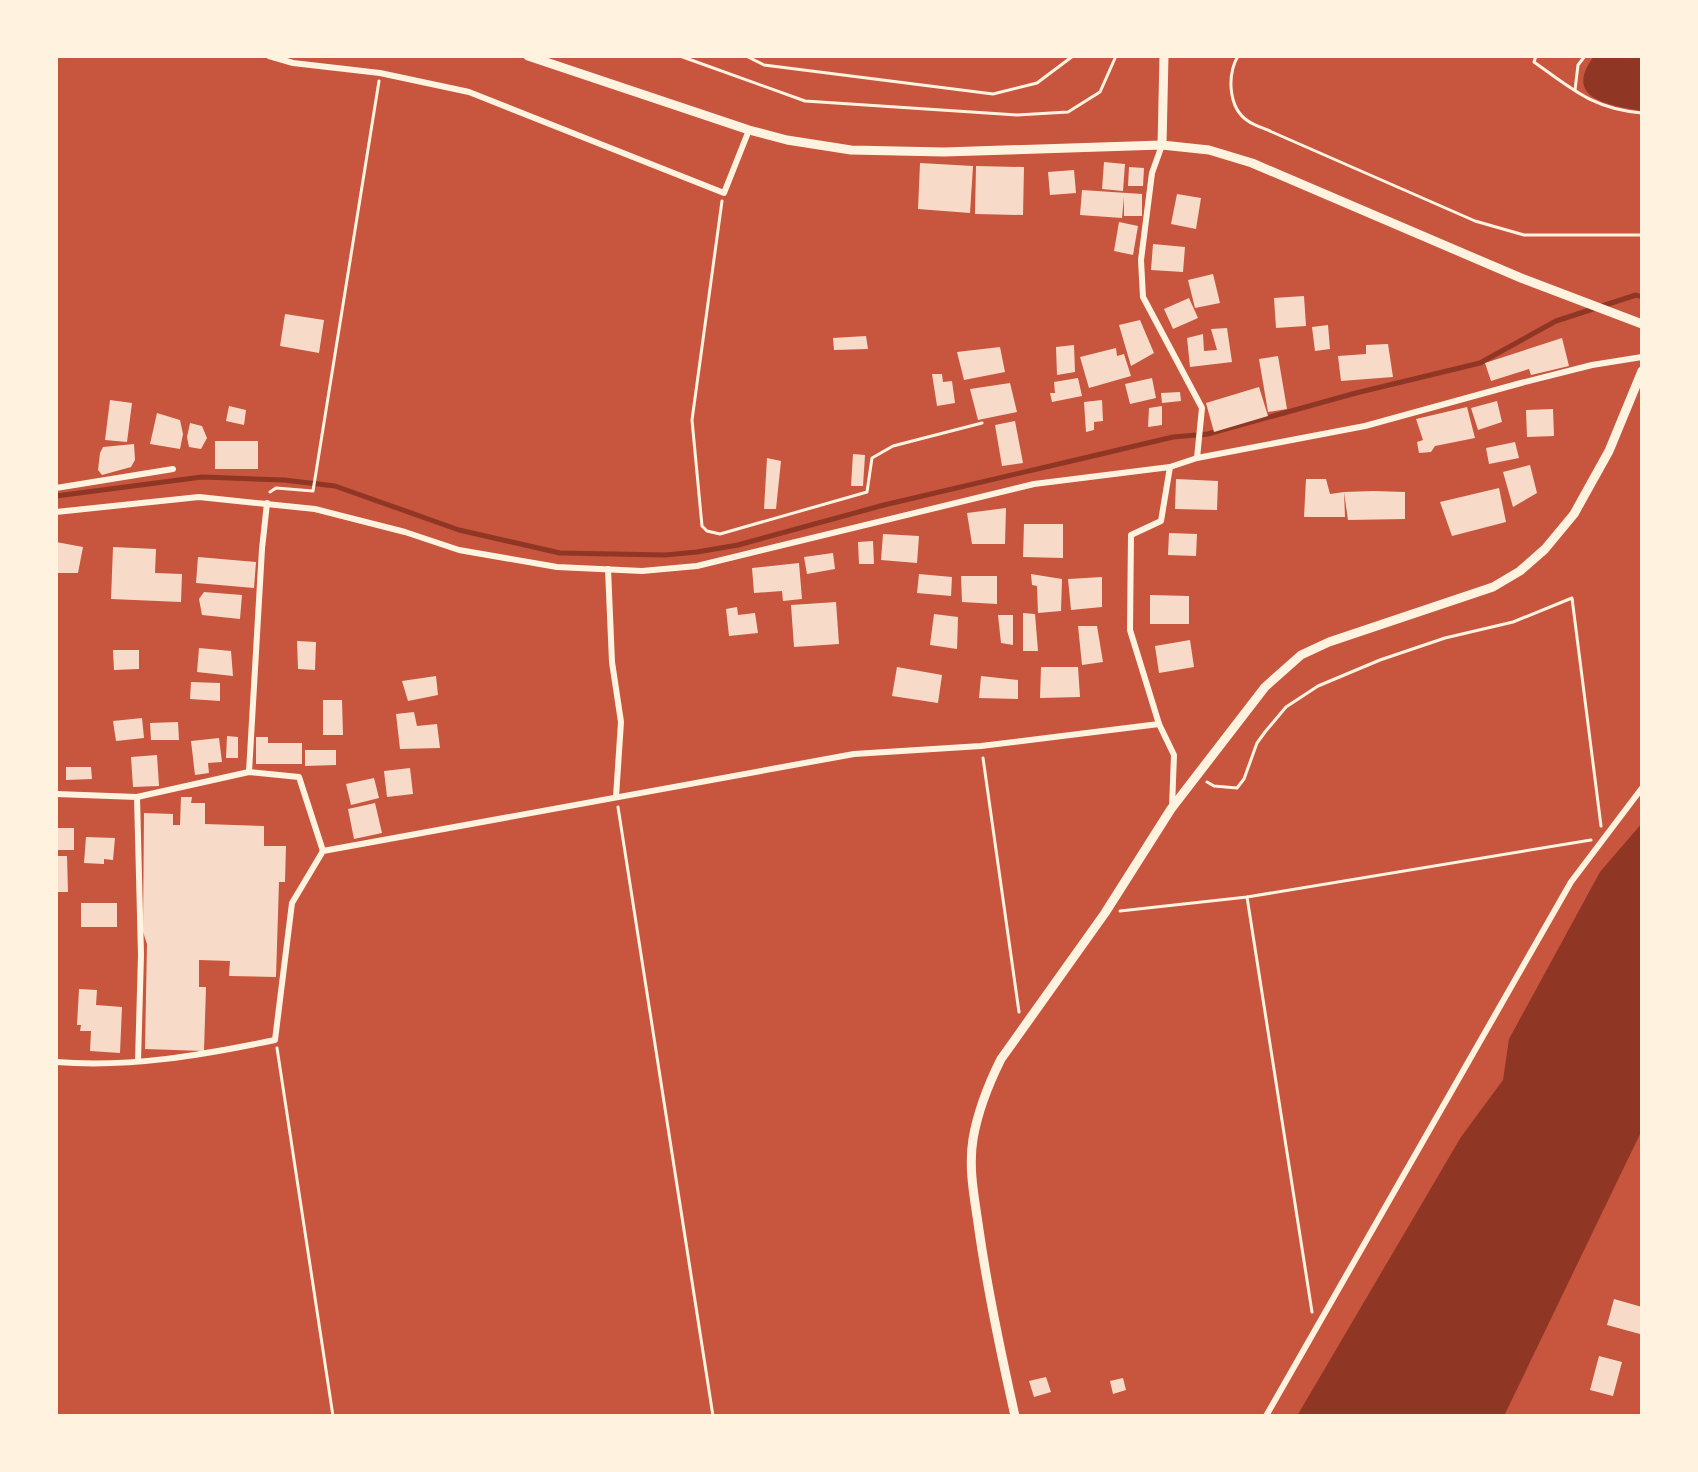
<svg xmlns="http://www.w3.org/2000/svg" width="1698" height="1472" font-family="'Noto Sans',sans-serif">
	<rect width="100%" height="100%" fill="#c8553d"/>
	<g fill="#8f3625">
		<path d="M1594,56H1642V111C1609,105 1562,99 1594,56Z"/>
		<polygon points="1642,823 1642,1130 1504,1416 1297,1416 1461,1137 1503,1080 1509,1039 1600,872"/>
	</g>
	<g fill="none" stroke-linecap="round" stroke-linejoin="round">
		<polyline stroke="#8f3625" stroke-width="5" points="56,496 202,477 284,480 335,486 459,530 560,553 665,555 697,552 738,545 884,505 1080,459 1173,437 1208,434 1356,393 1480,363 1556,321 1636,295 1642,297"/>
	</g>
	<g fill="#f7dbc8">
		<polygon points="1104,162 1125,164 1123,191 1102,189"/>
		<polygon points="920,163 973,166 970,213 918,209"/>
		<polygon points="976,166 1024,167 1023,215 975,214"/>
		<polygon points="1129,167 1144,168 1143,186 1128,186"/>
		<polygon points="1074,170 1076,193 1050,195 1048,172"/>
		<polygon points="1082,190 1142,194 1142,216 1124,216 1124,197 1122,218 1080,215"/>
		<polygon points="1177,194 1201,198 1196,229 1171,224"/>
		<polygon points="1119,222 1138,226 1133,255 1114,251"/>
		<polygon points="1153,244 1185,247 1183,272 1151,270"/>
		<polygon points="1213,274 1220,303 1195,308 1188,280"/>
		<polygon points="1304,296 1306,326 1276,328 1274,298"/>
		<polygon points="1189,298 1198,318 1173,329 1164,309"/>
		<polygon points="285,314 324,320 319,353 280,346"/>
		<polygon points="1140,320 1154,353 1131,366 1119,325"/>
		<polygon points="1328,325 1330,349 1315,351 1312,327"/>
		<polygon points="1227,328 1232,362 1190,367 1187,338 1203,334 1204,351 1217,350 1211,329"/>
		<polygon points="866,336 868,349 834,350 833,338"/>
		<polygon points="1562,338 1569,366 1531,375 1529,369 1491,381 1485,363"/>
		<polygon points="1388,344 1393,377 1341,381 1338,356 1366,354 1366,345"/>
		<polygon points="1074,345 1075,372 1057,375 1056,347"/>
		<polygon points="1000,347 1005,372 964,380 957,352"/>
		<polygon points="1116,348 1117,356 1124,354 1131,376 1089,388 1080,357"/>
		<polygon points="1278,356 1287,409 1268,412 1259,359"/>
		<polygon points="932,374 942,374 943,382 952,381 955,403 937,406"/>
		<polygon points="1078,378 1082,396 1052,402 1050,393 1055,393 1054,382"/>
		<polygon points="1152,378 1156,398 1130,404 1125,384"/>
		<polygon points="1010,383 1017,412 978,420 970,389"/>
		<polygon points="1259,387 1268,416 1214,432 1206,403"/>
		<polygon points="1180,392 1181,401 1162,403 1161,393"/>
		<polygon points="110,400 132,403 127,442 105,440"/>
		<polygon points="1102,400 1103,421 1094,422 1094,430 1086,432 1084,402"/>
		<polygon points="1497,401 1502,422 1478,430 1471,408"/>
		<polygon points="229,406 246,410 244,425 226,421"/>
		<polygon points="1162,406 1162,425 1148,427 1149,408"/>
		<polygon points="1467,407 1475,438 1435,446 1431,452 1419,453 1417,442 1423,440 1416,419"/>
		<polygon points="1553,409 1554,436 1527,437 1526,410"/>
		<polygon points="157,413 180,420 183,434 180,449 150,444"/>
		<polygon points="1015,421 1023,463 1002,466 995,425"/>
		<polygon points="190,423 202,426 207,438 201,449 189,447 187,437"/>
		<rect x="215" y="441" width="43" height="28"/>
		<polygon points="1515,442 1519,458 1489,464 1486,448"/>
		<polygon points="134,444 135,460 131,467 102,475 98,470 100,453 103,447"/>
		<polygon points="853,454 865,455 863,486 851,486"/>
		<polygon points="767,458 781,461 776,509 764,509"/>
		<polygon points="1530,465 1537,493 1513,507 1503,472"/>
		<polygon points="1176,479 1218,481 1217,510 1175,509"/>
		<polygon points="1306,479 1326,479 1330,494 1344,492 1373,491 1405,492 1405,519 1348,520 1344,492 1345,517 1304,517"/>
		<polygon points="1499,488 1506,522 1452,536 1440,502"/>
		<polygon points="1006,508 1005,544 972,544 967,513"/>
		<polygon points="1024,524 1063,524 1063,558 1023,557"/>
		<polygon points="1169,533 1197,534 1196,556 1168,555"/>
		<polygon points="883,534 919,536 917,563 881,560"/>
		<polygon points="873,541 874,564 859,564 858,542"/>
		<polygon points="56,542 83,547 78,573 56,573"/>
		<polygon points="113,547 156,549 155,573 182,574 181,602 111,599"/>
		<polygon points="833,553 835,569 807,574 804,557"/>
		<polygon points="198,557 256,562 254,588 196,583"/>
		<polygon points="799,563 802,599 783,601 782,591 754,593 752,568"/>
		<polygon points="919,574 952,577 951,596 917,593"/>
		<polygon points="1031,574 1062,579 1061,611 1038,613 1037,586 1032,585"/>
		<polygon points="961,576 997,576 997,604 962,602"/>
		<polygon points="1102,577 1102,607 1071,610 1068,579"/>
		<polygon points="204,592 242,595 240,619 202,615 199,599"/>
		<polygon points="1150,595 1189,596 1189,624 1150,624"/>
		<polygon points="836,602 839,644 794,647 791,605"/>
		<polygon points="737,607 738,615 755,613 758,633 729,636 726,609"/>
		<polygon points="1023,613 1035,614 1038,651 1023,651"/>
		<polygon points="934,614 958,617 957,649 930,645"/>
		<polygon points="998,615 1013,615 1013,645 1001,643"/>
		<polygon points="1078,626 1097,626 1103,662 1082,665"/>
		<polygon points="1190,640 1194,667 1159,673 1155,646"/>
		<polygon points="297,641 316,642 315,670 298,669"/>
		<polygon points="199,648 231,651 233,676 197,672"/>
		<polygon points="113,650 139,650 139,669 114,670"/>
		<polygon points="897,667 942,675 938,703 892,696"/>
		<polygon points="1041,667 1078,667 1080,697 1040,698"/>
		<polygon points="436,676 438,695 408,701 402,681"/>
		<polygon points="981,676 1018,680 1018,699 979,698"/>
		<polygon points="191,682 220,683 220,701 190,699"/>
		<polygon points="323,700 342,700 343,735 323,735"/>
		<polygon points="414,712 417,726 437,724 440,748 400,749 396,714"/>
		<polygon points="142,718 144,738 116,741 113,721"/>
		<polygon points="178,722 179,740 151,740 150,723"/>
		<polygon points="227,736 238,737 238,758 226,758"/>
		<polygon points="256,737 268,737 268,743 302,743 302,764 256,764"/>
		<polygon points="219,738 222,762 208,763 209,773 195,775 191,741"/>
		<polygon points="305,750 336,750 336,765 305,766"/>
		<polygon points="157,755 159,786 133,787 131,757"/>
		<polygon points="66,767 91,767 92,779 66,780"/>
		<polygon points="410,768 413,794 387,797 384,771"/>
		<polygon points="374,778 379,798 351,805 346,784"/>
		<polygon points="181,797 192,797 191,803 205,803 205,824 264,826 264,846 286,846 285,882 279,882 276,977 229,976 230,961 199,960 199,987 206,987 204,1051 145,1049 147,944 143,932 144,813 173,814 173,825 180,825"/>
		<polygon points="375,803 382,833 354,839 348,809"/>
		<rect x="56" y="828" width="18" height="22"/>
		<polygon points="86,837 115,838 113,860 104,859 104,864 84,863"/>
		<polygon points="56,856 67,856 68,892 56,892"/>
		<rect x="81" y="903" width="36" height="24"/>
		<polygon points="79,989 97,990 96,1005 122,1007 120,1053 90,1051 91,1031 80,1031 81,1025 77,1025"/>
		<polygon points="1614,1299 1642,1307 1640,1334 1607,1325"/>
		<polygon points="1599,1356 1622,1362 1613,1396 1590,1390"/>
		<polygon points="1046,1377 1051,1392 1034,1397 1029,1381"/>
		<polygon points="1123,1378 1126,1390 1113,1394 1110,1381"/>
	</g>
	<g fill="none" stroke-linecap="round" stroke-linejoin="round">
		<g stroke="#fff3e0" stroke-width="3">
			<polyline points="746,56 764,65 993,94 1037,83 1073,56"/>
			<path d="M1536,56L1534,62C1572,89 1593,109 1642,113"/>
			<polyline points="1575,90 1578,65 1585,56"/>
			<polyline points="722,201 692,420 702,526 707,531 720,534 867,492 872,458 893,446 982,423"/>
			<polyline points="270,492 276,488 313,491 379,81"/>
			<polyline points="983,758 1019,1012"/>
			<polyline points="1207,782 1214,786 1237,788 1244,779 1257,743 1265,732 1286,707 1318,686 1380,660 1445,638 1513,622 1572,598 1601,826"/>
			<polyline points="618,807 713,1416"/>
			<polyline points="1247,897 1312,1312"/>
			<polyline points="1120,911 1247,897 1591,840"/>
			<polyline points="277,1048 333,1416"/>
		</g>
		<g stroke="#fff3e0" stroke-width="3">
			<polyline points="680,56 805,101 1017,115 1068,112 1100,92 1116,56"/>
			<path d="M1238,56C1227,75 1228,108 1248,121C1255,126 1264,128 1272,132L1475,221L1524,235H1642"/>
		</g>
		<g stroke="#fff3e0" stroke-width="6">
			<polyline points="269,56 293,63 380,73 469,92 724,193 749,130"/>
			<polyline points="1162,145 1152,173 1141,260 1143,297 1202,408 1197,458"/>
			<polyline points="1170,467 1161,521 1131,535 1130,630 1159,724 1174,755 1172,807"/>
			<polyline points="56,488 173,469"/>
			<polyline points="56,512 199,497 315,509 405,532 459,550 557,567 642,571 697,566 1034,484 1170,467 1197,458 1365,426 1521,383 1592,365 1642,357"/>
			<polyline points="608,569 612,662 621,722 616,797"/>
			<polyline points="249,772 262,549 267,503"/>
			<polyline points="56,794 137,797 141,955 138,1061"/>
			<polyline points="137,797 249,772 299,777 323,851"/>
			<path d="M56,1062C130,1068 203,1055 275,1040L292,903L323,851L854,754L981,746L1159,724"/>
			<polyline points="1266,1416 1571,882 1642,788"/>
		</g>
		<g stroke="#fff3e0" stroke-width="9">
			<polyline points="528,56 749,130 787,140 851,150 944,152 1162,145 1209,150 1252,163 1521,278 1642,324"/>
			<polyline points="1162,145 1164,56"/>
			<path d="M1015,1416C1001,1354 988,1293 979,1230C975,1200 968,1170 973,1139C978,1110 988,1085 1001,1059L1105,913L1171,809L1265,687L1301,655L1329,642L1493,587L1520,571L1545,549L1574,514L1609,451L1642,371"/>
		</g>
	</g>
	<rect width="1698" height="1472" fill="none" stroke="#fff3e0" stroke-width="116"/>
</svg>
